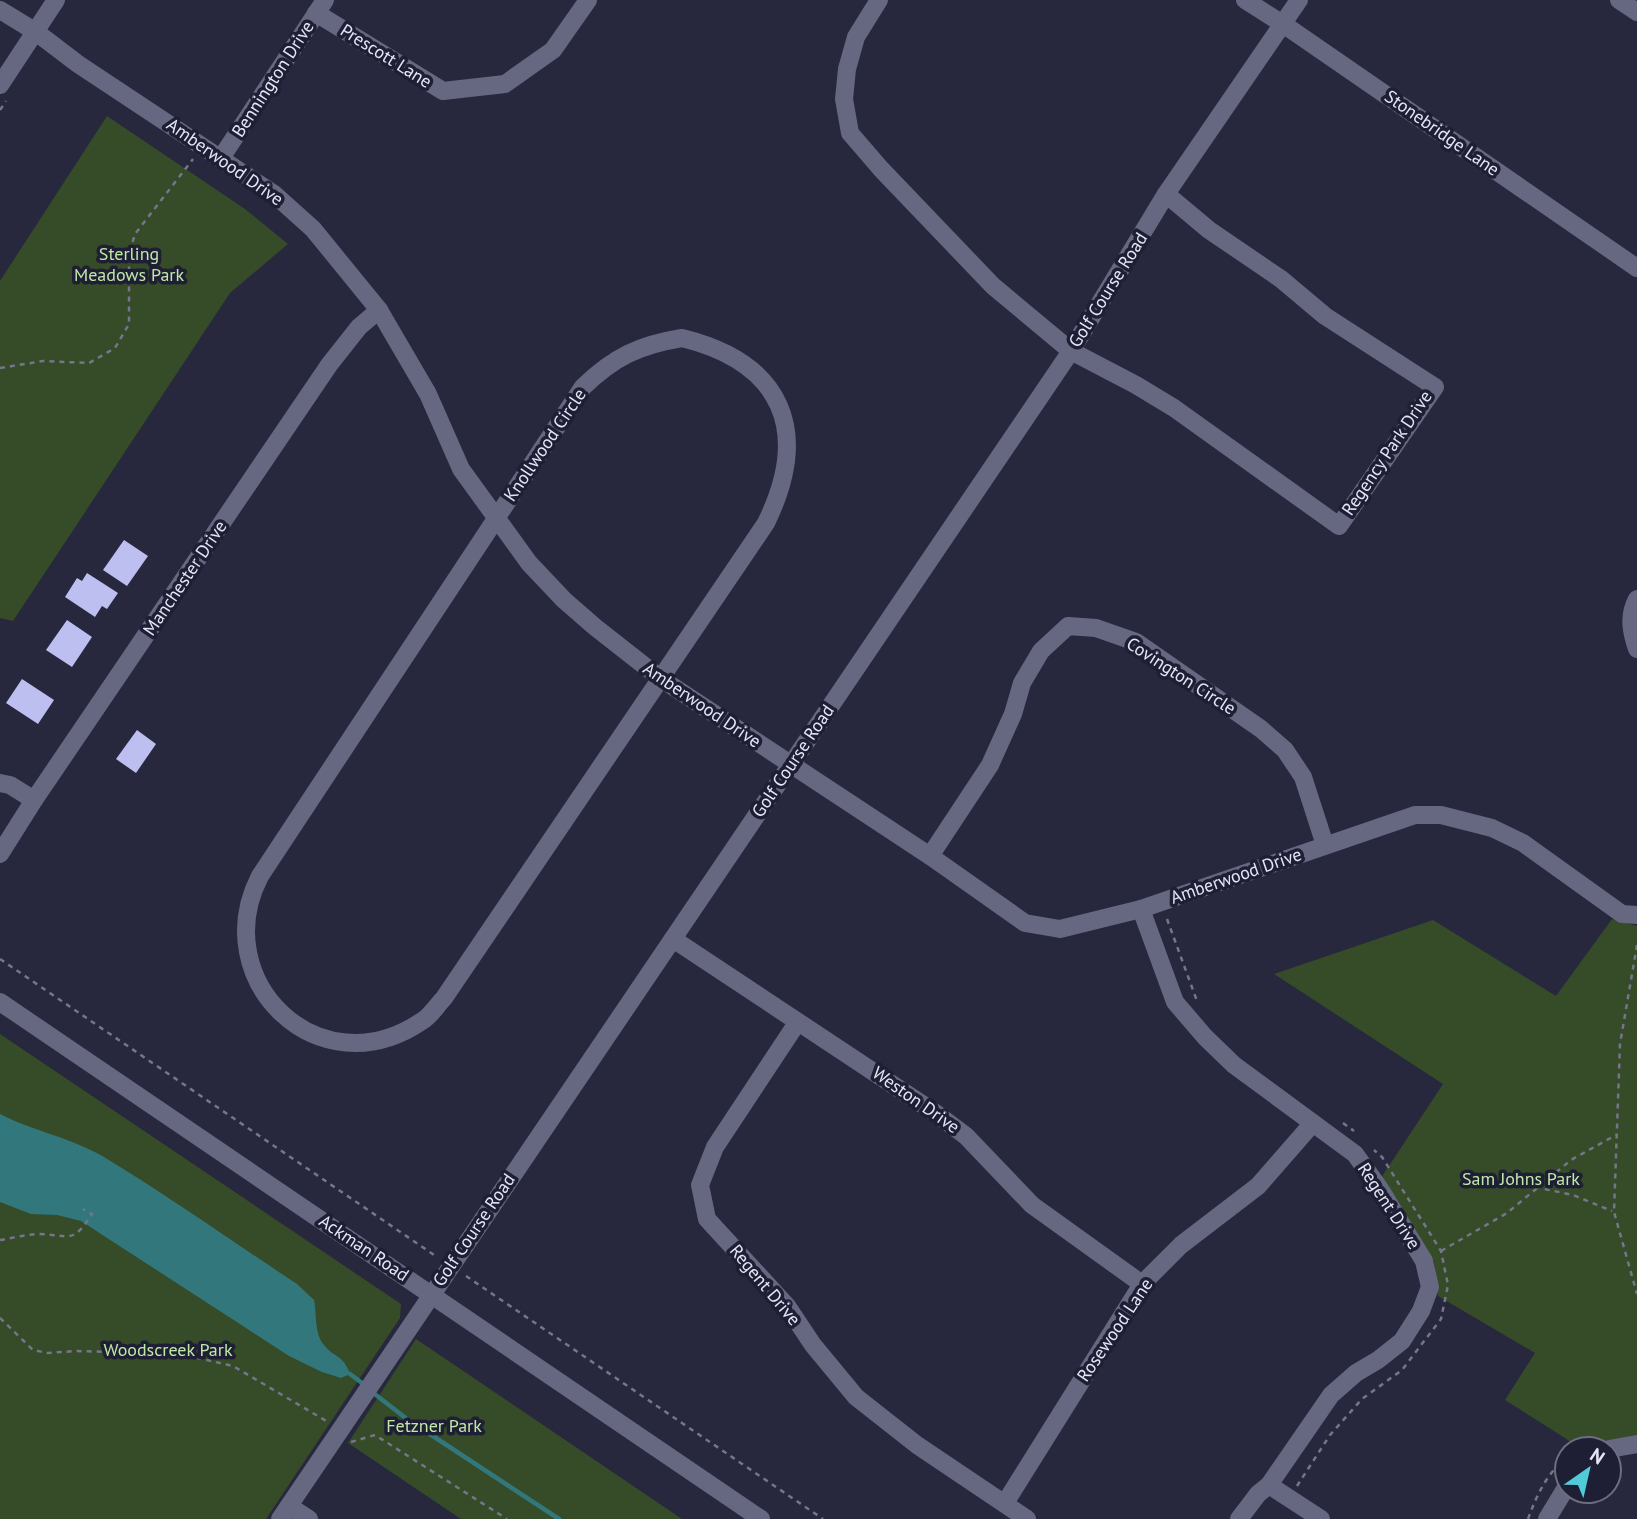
<svg xmlns="http://www.w3.org/2000/svg" width="1637" height="1519" font-family="'PT Sans',sans-serif">
	<rect width="100%" height="100%" fill="#27283e"/>
	<g fill="#364b28">
		<polygon points="107,116 245,209 288,244 230,293 13,621 0,618 0,281"/>
		<polygon points="1612,919 1637,926 1637,1440 1598,1449 1582,1449 1505,1400 1535,1353 1438,1296 1434,1262 1381,1178 1443,1084 1274,974 1433,920 1556,996"/>
		<polygon points="0,1034 401,1304 400,1318 266,1519 0,1519"/>
		<polygon points="416,1339 682,1519 461,1519 348,1443"/>
	</g>
	<path fill="#32777b" d="M0,1114C33,1131 72,1138 104,1157C170,1197 233,1242 297,1284L314,1300C317,1314 314,1333 324,1345C334,1358 343,1354 350,1374L341,1378L322,1372L289,1356L81,1221L57,1215L31,1214L0,1202Z"/>
	<g fill="none" stroke-linecap="round" stroke-linejoin="round">
		<g stroke="#32777b" stroke-width="4.5">
			<polyline points="350,1374 366,1386"/>
			<polyline points="372,1392 407,1419 559,1519"/>
		</g>
	</g>
	<g fill="#bdbff0">
		<polygon points="124,540 148,556 127,586 103,570"/>
		<polygon points="87,573 118,593 107,609 102,606 95,617 65,597 77,578 82,581"/>
		<polygon points="67,620 92,637 72,667 46,650"/>
		<polygon points="22,679 54,700 38,724 6,703"/>
		<polygon points="137,730 156,744 136,773 116,759"/>
	</g>
	<g fill="none" stroke-linecap="round" stroke-linejoin="round">
		<g stroke="#75768a" stroke-width="2.5" stroke-dasharray="5 5" stroke-linecap="butt">
			<polyline points="0,110 6,101"/>
			<polyline points="0,368 43,361 89,363 115,348 129,324 129,254 135,234 193,159"/>
			<polyline points="1167,919 1197,1001"/>
			<polyline points="1637,945 1620,1044 1614,1212 1637,1294"/>
			<polyline points="0,959 437,1257"/>
			<polyline points="1343,1123 1354,1131"/>
			<polyline points="1535,1187 1573,1195 1612,1211"/>
			<path d="M0,1240C13,1238 27,1234 40,1234C70,1235 72,1245 92,1214L83,1209"/>
			<polyline points="1441,1251 1507,1213 1571,1160 1616,1135"/>
			<polyline points="466,1276 823,1519"/>
			<polyline points="0,1318 33,1350 47,1353 77,1351 142,1353 198,1358 233,1366 328,1422"/>
			<polyline points="351,1442 375,1435 507,1519"/>
			<polyline points="1576,1449 1596,1439"/>
			<polyline points="1297,1486 1330,1435 1362,1399 1402,1370 1441,1319 1448,1285 1441,1251 1382,1157 1374,1150"/>
			<path d="M1528,1519C1537,1494 1547,1474 1567,1456"/>
		</g>
		<g stroke="#666882" stroke-width="18">
			<polyline points="879,0 856,37 847,69 844,99 850,133 881,169 993,286 1071,351 1136,385 1174,408 1339,526 1435,387 1325,316 1281,279 1209,230 1166,194"/>
			<polyline points="1245,0 1283,24 1637,268"/>
			<polyline points="1619,0 1637,12"/>
			<polyline points="0,10 36,32 78,64 274,194 313,229 379,310 428,394 461,469 529,563 564,600 595,627 660,678 930,856 1025,923 1060,929 1141,909 1415,815 1441,815 1492,828 1523,843 1622,914 1637,915"/>
			<polyline points="316,13 443,91 505,84 553,50 588,0"/>
			<polyline points="0,85 56,0"/>
			<polyline points="221,158 325,0"/>
			<path d="M682,338C783,363 811,431 766,523L444,998C437,1005 431,1016 422,1021C319,1091 206,980 260,876L583,387C614,357 639,345 682,338Z"/>
			<path d="M1637,599C1628,616 1631,631 1637,649"/>
			<polyline points="0,783 10,785 34,800"/>
			<polyline points="0,854 34,800 329,365 359,327 379,310"/>
			<polyline points="930,856 990,765 1013,714 1022,683 1041,651 1068,626 1096,628 1136,642 1261,729 1285,750 1303,777 1325,845"/>
			<polyline points="1141,909 1175,1002 1205,1037 1234,1065 1355,1154 1380,1189 1424,1261 1430,1287 1421,1311 1402,1341 1378,1360 1356,1373 1331,1395 1269,1485 1258,1494 1239,1519"/>
			<polyline points="673,939 934,1112 966,1136 1032,1205 1142,1284"/>
			<polyline points="0,1002 761,1519"/>
			<polyline points="797,1023 715,1147 700,1185 707,1219 787,1306 813,1345 856,1397 917,1445 1027,1519"/>
			<polyline points="1609,1449 1637,1444"/>
			<polyline points="1269,1485 1321,1519"/>
			<polyline points="1005,1503 1142,1284 1181,1245 1258,1186 1313,1123"/>
			<polyline points="289,1506 309,1519"/>
			<polyline points="280,1519 1071,351 1166,194 1299,0"/>
			<polyline points="1547,1519 1567,1486"/>
		</g>
	</g>
	<g text-anchor="middle" stroke-width="7" stroke-linejoin="round" paint-order="stroke">
		<g font-size="18" fill="#e4e5f5" stroke="#1e1e34">
			<text transform="translate(386 56) rotate(32)" y="6">Prescott Lane</text>
			<text transform="translate(273 79) rotate(-57)" y="6">Bennington Drive</text>
			<text transform="translate(1442 133) rotate(35)" y="6">Stonebridge Lane</text>
			<text transform="translate(225 162) rotate(35)" y="6">Amberwood Drive</text>
			<text transform="translate(1108 290) rotate(-58)" y="6">Golf Course Road</text>
			<text transform="translate(545 445) rotate(-56)" y="6">Knollwood Circle</text>
			<text transform="translate(1387 453) rotate(-56)" y="6">Regency Park Drive</text>
			<text transform="translate(185 578) rotate(-56)" y="6">Manchester Drive</text>
			<text transform="translate(1181 676) rotate(33)" y="6">Covington Circle</text>
			<text transform="translate(702 705) rotate(34)" y="6">Amberwood Drive</text>
			<text transform="translate(793 761) rotate(-56)" y="6">Golf Course Road</text>
			<text transform="translate(1236 876) rotate(-19)" y="6">Amberwood Drive</text>
			<text transform="translate(916 1100) rotate(35)" y="6">Weston Drive</text>
			<text transform="translate(1389 1206) rotate(57)" y="6">Regent Drive</text>
			<text transform="translate(474 1230) rotate(-56)" y="6">Golf Course Road</text>
			<text transform="translate(364 1248) rotate(34)" y="6">Ackman Road</text>
			<text transform="translate(765 1285) rotate(50)" y="6">Regent Drive</text>
			<text transform="translate(1115 1330) rotate(-56)" y="6">Rosewood Lane</text>
		</g>
		<g font-size="18" fill="#c0e9a6" stroke="#1e1e34">
			<text x="129" y="260">Sterling<tspan x="129" dy="21">Meadows Park</tspan></text>
			<text x="1521" y="1185">Sam Johns Park</text>
			<text x="168" y="1356">Woodscreek Park</text>
			<text x="434" y="1432">Fetzner Park</text>
		</g>
	</g>
	<g transform="translate(1588 1470) rotate(34)"><circle r="33" fill="#1e1e34" stroke="#6d6e81" stroke-width="2"/>
	<path d="M0-5L12 26L0 18L-12 26Z" fill="#52cbd8"/>
	<text y="-10" font-size="19" font-weight="bold" text-anchor="middle" fill="#e4e5f5">N</text>
	</g>
</svg>
